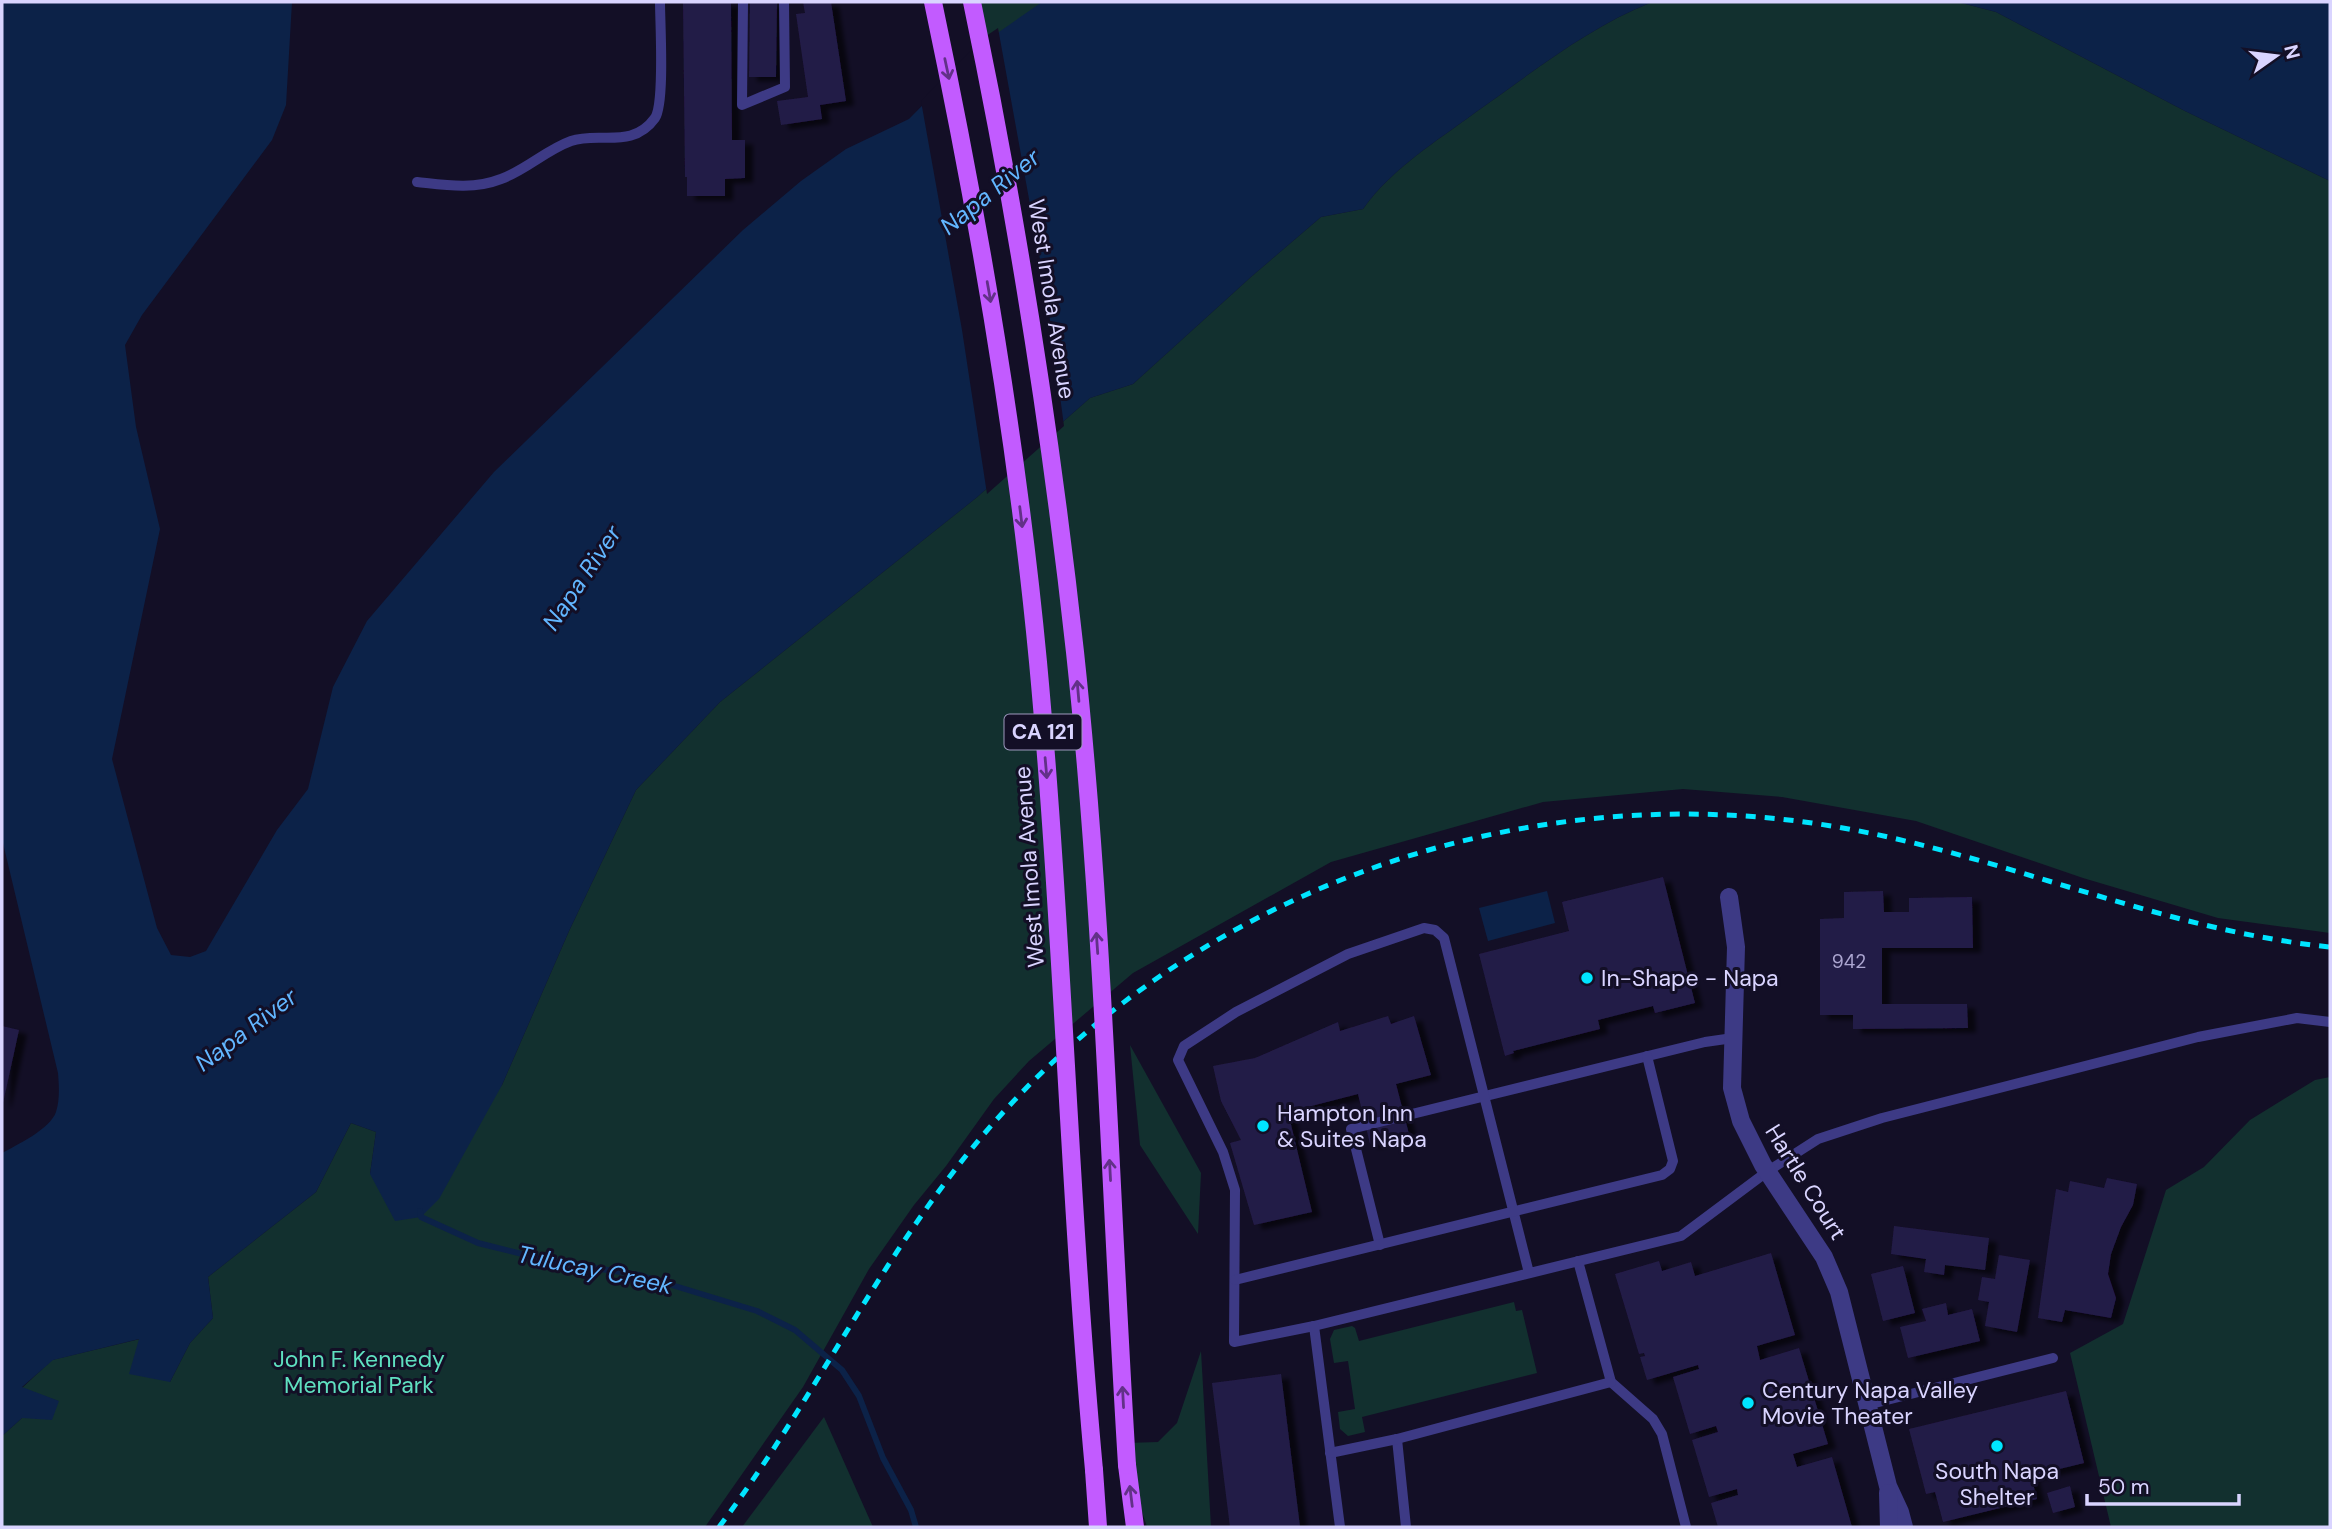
<svg xmlns="http://www.w3.org/2000/svg" width="2332" height="1529" font-family="'DM Sans',sans-serif">
	<defs>
		<filter id="shadow"><feDropShadow dx="8" dy="4.5" stdDeviation="2" flood-color="#0009"/></filter>
	</defs>
	<rect width="100%" height="100%" fill="#130f26"/>
	<g fill="#12302f">
		<polygon points="972,2 1048,2 982,50"/>
		<path d="M1652,2H1958L1996,12L2185,111L2330,181V933L2218,918L2083,878L1916,821L1782,797L1683,789L1543,802L1331,862L1133,973L1029,1061L994,1099L946,1166L914,1205L869,1269L803,1387L705,1527H2V1436L22,1418L58,1401L22,1388L52,1360L140,1339L170,1382L190,1343L213,1318L208,1277L316,1192L351,1123L376,1132L370,1174L502,1085L569,931L636,790L720,702L976,498L1090,398L1133,384L1252,276L1321,217L1363,209C1392,168 1437,141 1476,112C1533,72 1587,28 1652,2Z"/>
		<polygon points="1130,1045 1201,1173 1198,1234 1140,1145"/>
		<polygon points="2330,1077 2330,1527 2111,1527 2070,1353 2123,1324 2166,1190 2204,1167 2250,1120 2315,1080"/>
		<polygon points="1514,1302 1516,1311 1522,1310 1537,1373 1362,1417 1365,1432 1348,1436 1340,1429 1338,1412 1355,1409 1348,1361 1334,1363 1330,1339 1334,1330 1352,1326 1355,1328 1359,1341"/>
		<polygon points="1201,1351 1211,1527 1147,1527 1127,1465 1126,1443 1158,1442 1177,1423"/>
		<polygon points="824,1417 873,1527 742,1527"/>
	</g>
	<g fill="#0c2248">
		<path d="M2,2H292L286,105L272,140L142,315L125,345L136,427L160,529L112,759L157,928L171,955L190,957L206,951L277,830L308,789L333,687L367,621L494,472L743,230L801,181L846,149L909,119L986,41L1042,2H1652C1587,28 1533,72 1476,112C1437,141 1392,168 1363,209L1321,217L1252,276L1133,384L1090,398L976,498L720,702L636,790L569,931L502,1085L439,1199L421,1217L395,1221L370,1174L376,1132L351,1123L316,1192L208,1277L213,1318L190,1343L170,1382L129,1374L139,1339L53,1360L22,1387L59,1401L52,1420L22,1418L2,1436V1153C17,1145 50,1129 56,1112C60,1100 59,1085 58,1073L2,839Z"/>
		<polygon points="1958,2 2330,2 2330,181 2185,111 1996,12"/>
		<polygon points="1547,891 1555,923 1488,941 1479,908"/>
	</g>
	<polygon fill="#130f26" points="998,28 1047,298 1064,426 987,494 962,330 921,101 983,38"/>
	<g fill="none" stroke-linecap="round" stroke-linejoin="round">
		<polyline stroke="#0c2248" stroke-width="6" points="420,1211 421,1217 478,1243 550,1261 639,1275 757,1311 795,1330 842,1370 859,1396 883,1458 911,1510 916,1527"/>
	</g>
	<g fill="#241b47" filter="url(#shadow)">
		<polygon points="683,2 731,2 732,140 745,140 745,178 725,179 725,196 687,196 687,177 685,177"/>
		<polygon points="750,2 777,2 776,77 749,77"/>
		<polygon points="803,2 831,2 846,101 820,105 822,119 781,125 777,101 808,97 796,14 805,13"/>
		<polygon points="1663,877 1695,1003 1655,1013 1653,1006 1598,1020 1600,1029 1513,1051 1514,1053 1505,1056 1479,954 1569,931 1562,902"/>
		<polygon points="1883,891 1884,912 1909,912 1909,898 1972,897 1973,948 1882,948 1882,1004 1967,1004 1968,1028 1853,1029 1853,1015 1820,1015 1820,919 1844,918 1844,892"/>
		<polygon points="1388,1016 1391,1024 1414,1016 1431,1075 1396,1084 1409,1134 1370,1144 1358,1094 1288,1112 1312,1212 1254,1225 1230,1143 1241,1140 1221,1101 1213,1066 1255,1058 1338,1022 1340,1031"/>
		<polygon points="2,1026 19,1030 3,1103 2,1103"/>
		<polygon points="2107,1178 2137,1184 2133,1205 2121,1227 2111,1254 2108,1274 2116,1298 2111,1318 2065,1310 2062,1322 2038,1318 2056,1189 2068,1192 2070,1181 2104,1188"/>
		<polygon points="1894,1226 1989,1238 1985,1270 1945,1265 1944,1275 1924,1272 1926,1259 1891,1254"/>
		<polygon points="1771,1253 1795,1335 1757,1346 1760,1360 1799,1348 1828,1444 1793,1454 1797,1467 1832,1457 1852,1527 1718,1527 1711,1503 1738,1495 1737,1489 1709,1497 1692,1440 1718,1432 1716,1426 1690,1434 1673,1377 1699,1369 1698,1365 1647,1380 1640,1357 1645,1356 1644,1353 1639,1354 1615,1274 1659,1261 1662,1271 1691,1262 1695,1276"/>
		<polygon points="1999,1255 2030,1260 2017,1332 1985,1326 1989,1302 1978,1300 1982,1277 1995,1279"/>
		<polygon points="1903,1266 1915,1313 1883,1321 1871,1274"/>
		<polygon points="1946,1303 1948,1315 1972,1309 1980,1341 1908,1358 1900,1327 1926,1321 1922,1309"/>
		<polygon points="1281,1374 1300,1527 1230,1527 1212,1383"/>
		<polygon points="2066,1391 2084,1463 2031,1476 2037,1499 1943,1522 1935,1492 1926,1494 1909,1429"/>
		<polygon points="2070,1486 2075,1507 2053,1513 2047,1493"/>
	</g>
	<g fill="none" stroke-linecap="round" stroke-linejoin="round">
		<g stroke="#3d3a85" stroke-width="10">
			<polyline points="743,2 742,105 785,87 784,2"/>
			<path d="M417,182C445,185 473,190 501,179C526,170 546,150 571,141C599,131 632,150 655,118C665,103 660,24 660,2"/>
			<polyline points="1380,1245 1351,1129 1705,1042 1733,1038"/>
			<polyline points="1578,1261 1611,1382 1653,1419 1662,1434 1686,1527"/>
			<polyline points="1529,1273 1444,938 1435,930 1424,928 1348,954 1236,1012 1184,1046 1178,1060 1223,1152 1235,1190 1234,1342 1314,1326 1681,1236 1768,1171 1818,1139 1882,1118 2198,1037 2297,1018 2330,1022"/>
			<polyline points="1235,1280 1662,1175 1670,1169 1673,1161 1647,1056"/>
			<polyline points="1314,1326 1340,1527"/>
			<polyline points="1867,1405 2053,1358"/>
			<polyline points="1397,1439 1406,1527"/>
			<polyline points="1330,1453 1397,1439 1611,1382"/>
		</g>
		<g stroke="#3d3a85" stroke-width="18">
			<polyline points="1729,897 1736,947 1732,1088 1741,1121 1763,1165 1824,1257 1839,1292 1888,1486 1900,1512 1904,1527"/>
			<polyline points="1888,1493 1889,1527"/>
		</g>
		<g stroke="#c25bff" stroke-width="18">
			<polyline points="1127,1465 1135,1527"/>
			<polyline points="1094,1470 1098,1527"/>
		</g>
		<path stroke="#00e5ff" stroke-width="5" stroke-dasharray="10 9" stroke-linecap="butt" d="M719,1527C805,1413 867,1284 954,1171C1154,910 1487,777 1812,823C1989,848 2152,929 2330,947"/>
		<g stroke="#c25bff" stroke-width="18">
			<path d="M933,2C979,220 1017,440 1038,662C1063,931 1069,1201 1094,1470"/>
			<path d="M972,2C1017,217 1051,433 1075,652C1104,922 1110,1194 1127,1465"/>
		</g>
	</g>
	<defs><path id="oneway-shaft" d="M-6 0H5M1.5-3L5.5 0L1.5 3" fill="none" stroke-width="1.6" stroke-linecap="round" stroke-linejoin="round" transform="scale(1.75)"/></defs>
	<g stroke="#623188">
		<use href="#oneway-shaft" transform="translate(947 69) rotate(78)"/>
		<use href="#oneway-shaft" transform="translate(989 292) rotate(80)"/>
		<use href="#oneway-shaft" transform="translate(1021 517) rotate(83)"/>
		<use href="#oneway-shaft" transform="translate(1078 691) rotate(-95)"/>
		<use href="#oneway-shaft" transform="translate(1046 768) rotate(85)"/>
		<use href="#oneway-shaft" transform="translate(1097 943) rotate(-94)"/>
		<use href="#oneway-shaft" transform="translate(1110 1170) rotate(-93)"/>
		<use href="#oneway-shaft" transform="translate(1123 1397) rotate(-93)"/>
		<use href="#oneway-shaft" transform="translate(1131 1496) rotate(-97)"/>
	</g>
	<g fill="#00e5ff" stroke="#130f26" stroke-width="2.5">
		<circle cx="1587" cy="978" r="7"/>
		<circle cx="1263" cy="1126" r="7"/>
		<circle cx="1748" cy="1403" r="7"/>
		<circle cx="1997" cy="1446" r="7"/>
	</g>
	<g text-anchor="middle" stroke-width="6" stroke-linejoin="round" paint-order="stroke">
		<g font-size="19" fill="#aca6d1">
			<text x="1849" y="968">942</text>
		</g>
		<rect fill="#130f26" stroke="#9e99be" stroke-width="2" x="1004.5" y="714.5" width="77" height="35" rx="5"/>
		<g font-size="21" font-weight="bold" fill="#d9d4ff">
			<text x="1043" y="739">CA 121</text>
		</g>
		<g font-size="23" fill="#d9d4ff" stroke="#130f26">
			<text transform="translate(1052 299) rotate(81)" y="8">West Imola Avenue</text>
			<text transform="translate(1029 867) rotate(-94)" y="8">West Imola Avenue</text>
			<text transform="translate(1806 1182) rotate(58)" y="8">Hartle Court</text>
		</g>
		<g font-size="23" fill="#d9d4ff" stroke="#130f26" text-anchor="start">
			<text x="1601" y="986">In-Shape - Napa</text>
			<text x="1277" y="1121">Hampton Inn<tspan x="1277" dy="26">&amp; Suites Napa</tspan></text>
			<text x="1762" y="1398">Century Napa Valley<tspan x="1762" dy="26">Movie Theater</tspan></text>
			<text x="1997" y="1479" text-anchor="middle">South Napa<tspan x="1997" dy="26">Shelter</tspan></text>
		</g>
		<g font-size="23" fill="#5fe0c0" stroke="#130f26">
			<text x="359" y="1367">John F. Kennedy<tspan x="359" dy="26">Memorial Park</tspan></text>
		</g>
		<g font-size="24" font-style="italic" fill="#62b6ff" stroke="#130f26">
			<text transform="translate(990 192) rotate(-39)" y="8">Napa River</text>
			<text transform="translate(582 578) rotate(-56)" y="8">Napa River</text>
			<text transform="translate(246 1030) rotate(-37)" y="8">Napa River</text>
			<text transform="translate(595 1270) rotate(12)" y="8">Tulucay Creek</text>
		</g>
	</g>
	<rect width="2332" height="1529" fill="none" stroke="#d9d4ff" stroke-width="7"/>
	<g transform="translate(2276 56) rotate(76)" stroke="#130f26" stroke-width="5" paint-order="stroke">
	<path d="M0-5L12 26L0 18L-12 26Z" fill="#d9d4ff"/>
	<text y="-10" font-size="19" font-weight="bold" text-anchor="middle" fill="#d9d4ff">N</text>
	</g>
	<path d="M2087 1494v10h152v-10" fill="none" stroke="#d9d4ff" stroke-width="3.5"/>
	<text x="2098" y="1494" font-size="21" fill="#d9d4ff" stroke="#130f26" stroke-width="5" paint-order="stroke">50 m</text>
</svg>
